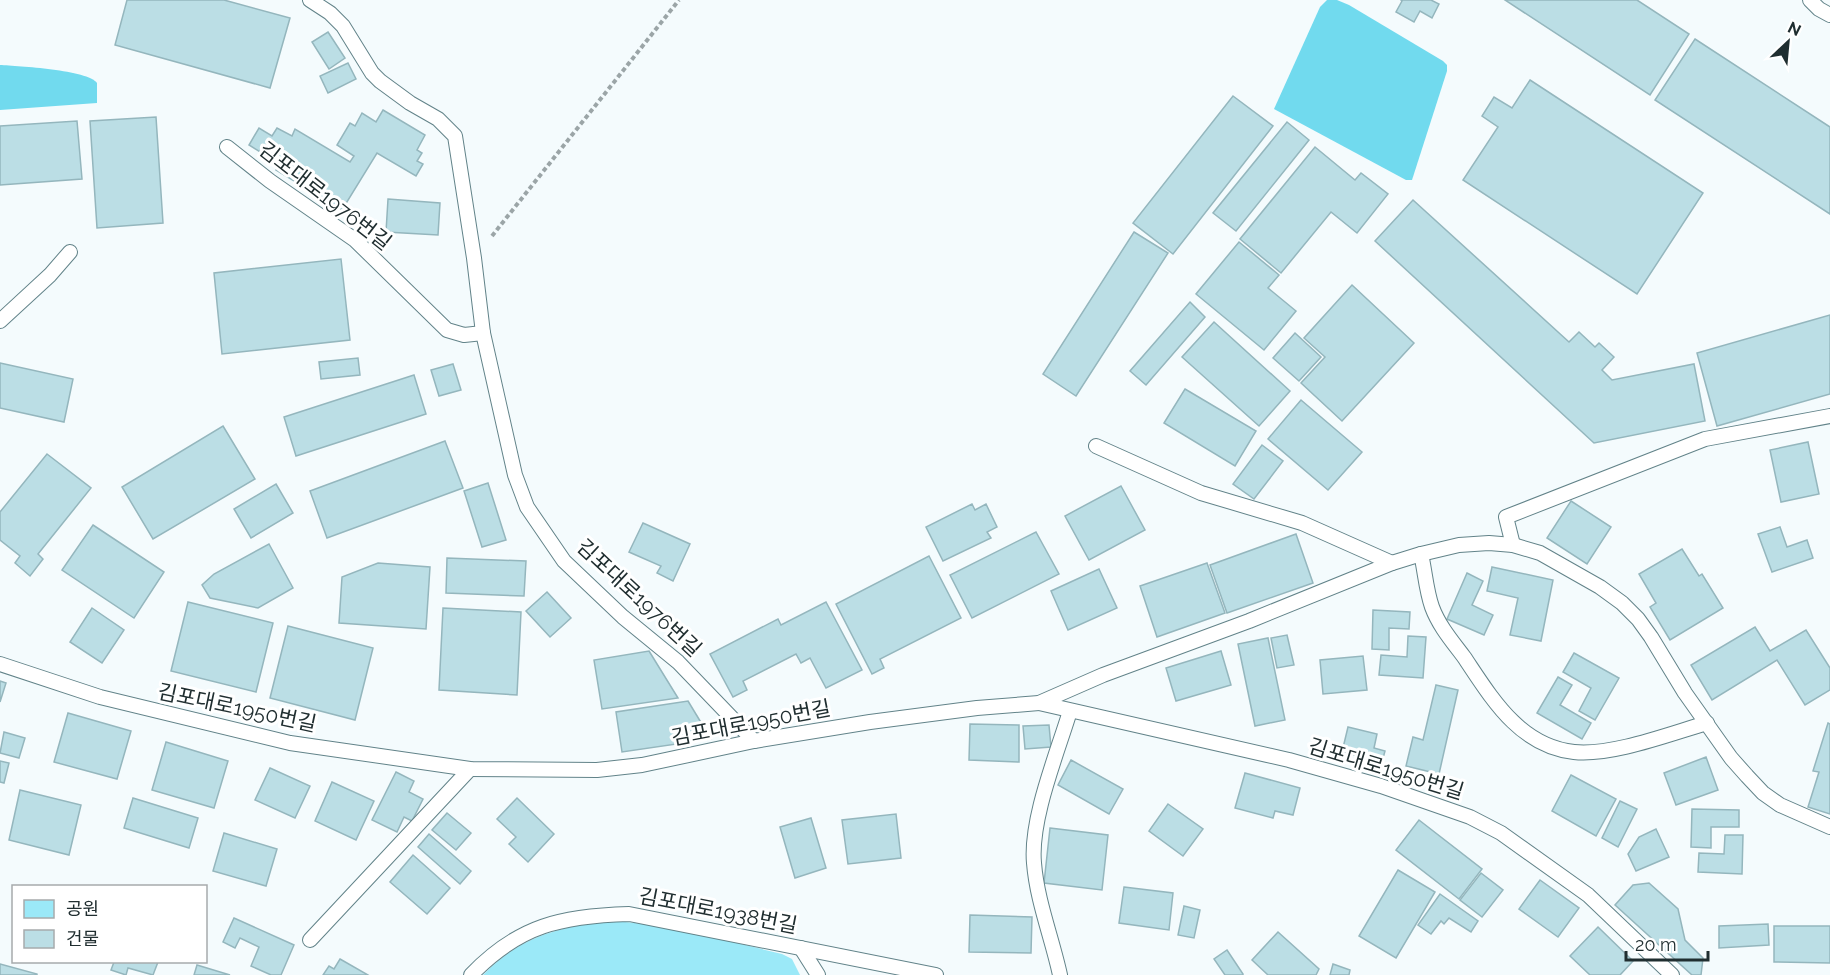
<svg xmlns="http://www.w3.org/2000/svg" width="1830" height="975" font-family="Raleway,'Noto Sans KR',sans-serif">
	<rect width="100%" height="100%" fill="#f4fbfd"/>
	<path fill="#9be9f8" d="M616,921L671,927L782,954L792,959L800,975H483C520,936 563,925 616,921Z"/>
	<g fill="#71daee">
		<polygon points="1327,0 1337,0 1349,5 1443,61 1447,65 1447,71 1412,180 1406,180 1274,109 1320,7"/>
		<path d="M0,65C18,66 88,70 97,83V103L0,110Z"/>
	</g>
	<g fill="#bbdee5" stroke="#94b6bd" stroke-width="1.5">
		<polygon points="127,0 224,0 290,18 270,88 115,45"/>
		<polygon points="1401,0 1431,0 1439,4 1432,18 1420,11 1414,22 1396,12 1402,1"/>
		<polygon points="1505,0 1637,0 1689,34 1650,95"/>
		<polygon points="328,32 345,58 329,69 312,42"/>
		<polygon points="1695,39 1830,127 1830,214 1655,100"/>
		<polygon points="348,63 356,79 328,93 320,76"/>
		<polygon points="1530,80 1703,193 1637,294 1463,180 1498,127 1482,116 1494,97 1512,108"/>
		<polygon points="1233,96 1273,126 1173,254 1133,223"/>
		<polygon points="383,110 425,135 417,150 422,153 417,161 423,164 416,176 377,153 342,210 276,170 280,164 249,145 259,128 272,136 277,128 292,136 295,129 350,162 354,156 337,145 350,123 355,126 362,113 376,122"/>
		<polygon points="156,117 163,223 97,228 90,121"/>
		<polygon points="77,121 82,179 0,185 0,126"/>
		<polygon points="1287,122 1309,140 1236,231 1213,213"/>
		<polygon points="1315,147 1355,180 1361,173 1388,194 1357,233 1331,212 1281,273 1240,239"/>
		<polygon points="388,199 440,203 438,235 386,232"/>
		<polygon points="1413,200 1569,342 1579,332 1595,347 1599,343 1614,357 1602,370 1612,380 1694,364 1705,421 1594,443 1375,241"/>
		<polygon points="1134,232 1168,253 1076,396 1043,374"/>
		<polygon points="1239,242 1279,275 1268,288 1296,311 1264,350 1196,294"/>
		<polygon points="341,259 350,340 222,354 214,273"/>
		<polygon points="1352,285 1414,343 1342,421 1301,383 1325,357 1304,338"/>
		<polygon points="1190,302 1205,317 1146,385 1130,371"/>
		<polygon points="1830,315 1830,394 1717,426 1697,353"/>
		<polygon points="1214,322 1290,391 1259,426 1182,357"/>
		<polygon points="1295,333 1321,357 1299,381 1273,358"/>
		<polygon points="358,358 360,375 321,379 319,362"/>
		<polygon points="0,363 73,379 64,422 0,408"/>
		<polygon points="453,364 461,390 439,396 431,370"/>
		<polygon points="414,375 426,414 296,456 284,417"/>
		<polygon points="1185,389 1256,431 1235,466 1164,423"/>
		<polygon points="1301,400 1362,452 1328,490 1268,439"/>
		<polygon points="223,426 255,479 153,539 122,487"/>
		<polygon points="445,441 463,488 327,538 310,491"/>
		<polygon points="1808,442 1819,494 1781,502 1770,450"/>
		<polygon points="1262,445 1283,461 1254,499 1233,484"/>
		<polygon points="47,454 91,488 38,554 43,559 30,576 15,563 20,556 0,540 0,512"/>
		<polygon points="488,483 506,540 482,547 464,491"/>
		<polygon points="276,484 293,513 251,538 234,509"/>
		<polygon points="1121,486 1145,530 1089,560 1065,516"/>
		<polygon points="1571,501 1611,527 1587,564 1547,538"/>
		<polygon points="972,504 975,510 986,504 997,527 987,532 991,538 943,561 926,527"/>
		<polygon points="643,523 690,544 673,581 657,573 661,566 629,552"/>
		<polygon points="93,525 164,572 134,618 62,570"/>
		<polygon points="1780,527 1787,547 1807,540 1813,558 1772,572 1758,534"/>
		<polygon points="1036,532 1059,574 972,618 950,575"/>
		<polygon points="1296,534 1313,583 1227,613 1210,565"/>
		<polygon points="269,544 293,588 258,608 210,598 202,585 214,574"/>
		<polygon points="1682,549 1699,576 1702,574 1723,608 1670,640 1650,607 1656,603 1639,574"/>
		<polygon points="929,556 961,618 880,659 884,668 872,674 836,604"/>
		<polygon points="447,558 526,561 524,596 446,593"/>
		<polygon points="378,563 430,567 426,629 339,623 342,577"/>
		<polygon points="1207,563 1225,613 1157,637 1140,586"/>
		<polygon points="1492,567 1553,580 1541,641 1510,635 1518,598 1487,591"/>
		<polygon points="1099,569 1117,608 1068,630 1051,591"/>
		<polygon points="1467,573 1483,581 1472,605 1493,615 1484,635 1447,619"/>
		<polygon points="547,592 571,618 550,637 526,611"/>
		<polygon points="188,602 273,623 256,692 171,671"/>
		<polygon points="826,602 862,670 826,688 810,658 801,663 796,654 743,681 747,690 733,697 710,654 778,619 781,625"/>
		<polygon points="92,608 124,630 102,663 70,642"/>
		<polygon points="443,608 521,612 517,695 439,690"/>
		<polygon points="1373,610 1410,612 1409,629 1389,628 1389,650 1372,649"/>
		<polygon points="288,626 373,648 355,720 270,698"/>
		<polygon points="1755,627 1770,651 1806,630 1830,668 1830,690 1805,705 1777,660 1712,700 1691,665"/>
		<polygon points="1287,635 1294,665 1277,668 1271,638"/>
		<polygon points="1408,636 1426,637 1423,678 1379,675 1381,655 1407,657"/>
		<polygon points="1268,638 1285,720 1255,726 1238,644"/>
		<polygon points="649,651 678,698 602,709 594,660"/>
		<polygon points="1221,651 1231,685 1176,701 1166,668"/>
		<polygon points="1574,653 1619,678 1595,720 1579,711 1591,688 1563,672"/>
		<polygon points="1363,656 1367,690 1323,694 1320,660"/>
		<polygon points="1558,677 1572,685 1560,705 1591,723 1582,739 1537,713"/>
		<polygon points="0,681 6,683 0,702"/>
		<polygon points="1436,685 1458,690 1439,774 1406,766 1413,737 1423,740"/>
		<polygon points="688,701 711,739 622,752 616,712"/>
		<polygon points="68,713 131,731 117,779 54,762"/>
		<polygon points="1828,723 1830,724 1830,814 1808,807 1819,772 1813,771"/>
		<polygon points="970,724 1019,725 1019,762 969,760"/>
		<polygon points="1049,725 1051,747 1025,749 1023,726"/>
		<polygon points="1348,727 1377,734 1374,748 1385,751 1382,762 1342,752"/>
		<polygon points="4,732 25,738 19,758 0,753"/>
		<polygon points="166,742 228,761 214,808 152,790"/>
		<polygon points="1706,757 1718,790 1676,805 1664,773"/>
		<polygon points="1071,760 1123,789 1109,814 1058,785"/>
		<polygon points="0,761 9,763 4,783 0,782"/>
		<polygon points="270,768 310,786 295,818 255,800"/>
		<polygon points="396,772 414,781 409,792 423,799 412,821 404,817 397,832 372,820"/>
		<polygon points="1245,773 1300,788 1293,815 1275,811 1273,818 1235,808"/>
		<polygon points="1571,775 1616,799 1596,836 1552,811"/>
		<polygon points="332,782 374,801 356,840 315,821"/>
		<polygon points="20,790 81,805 69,855 9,840"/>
		<polygon points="133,798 198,818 189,848 124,828"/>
		<polygon points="517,798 554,834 528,862 509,844 516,837 497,819"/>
		<polygon points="1620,801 1637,809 1618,847 1602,838"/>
		<polygon points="1168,804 1203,829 1183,856 1149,831"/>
		<polygon points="1692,809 1739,810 1739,827 1711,827 1711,848 1691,847"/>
		<polygon points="447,813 471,833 456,850 432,830"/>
		<polygon points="896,814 901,858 848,864 842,820"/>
		<polygon points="811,818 826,868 795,878 780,827"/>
		<polygon points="1419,820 1482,869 1459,899 1396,850"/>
		<polygon points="1050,828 1108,835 1102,890 1044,883"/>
		<polygon points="1656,829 1669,857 1636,871 1628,854 1639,837"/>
		<polygon points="224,833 277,849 266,886 213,871"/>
		<polygon points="429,834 471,871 460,884 418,847"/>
		<polygon points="1725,835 1743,835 1742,874 1698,872 1699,853 1724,854"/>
		<polygon points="413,855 450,888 427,914 390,882"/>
		<polygon points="1398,870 1435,892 1396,958 1359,936"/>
		<polygon points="1481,873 1503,890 1482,917 1460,900"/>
		<polygon points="1540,880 1579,908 1558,937 1519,909"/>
		<polygon points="1649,883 1678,909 1685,940 1703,958 1701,975 1692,975 1615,905 1633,885"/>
		<polygon points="1124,887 1173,893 1169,930 1119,923"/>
		<polygon points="1440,894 1478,921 1471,932 1449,918 1444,924 1441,921 1431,934 1418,925"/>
		<polygon points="1184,906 1200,910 1194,938 1178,935"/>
		<polygon points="970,915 1032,917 1031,953 969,952"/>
		<polygon points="234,918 294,945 281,975 271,975 251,966 259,947 240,938 235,948 223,942"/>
		<polygon points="1768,924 1769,945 1719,948 1719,926"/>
		<polygon points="1774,926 1830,926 1830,963 1774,962"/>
		<polygon points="1598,927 1633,961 1620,975 1590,975 1570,956"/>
		<polygon points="1278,932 1319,969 1316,975 1268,975 1252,960"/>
		<polygon points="1227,950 1243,974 1243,975 1225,975 1214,959"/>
		<polygon points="340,959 368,975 323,975 329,966 334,969"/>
		<polygon points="114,962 158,962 153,975 128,968 126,975 111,970"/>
		<polygon points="0,964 37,974 37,975 0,975"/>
		<polygon points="1333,964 1350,970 1349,975 1330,975"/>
		<polygon points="197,965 230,975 194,975"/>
	</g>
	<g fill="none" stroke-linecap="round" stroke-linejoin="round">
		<g stroke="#628389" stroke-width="16">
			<g id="service">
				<polyline points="310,0 330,13 343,26 372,73 380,81 410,103 438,119 455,136 474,258 483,333 515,475 527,507 564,561 623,617 678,662 754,741"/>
				<polyline points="1810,0 1819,9 1830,15"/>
				<polyline points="227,147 270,181 355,240 447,330 464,335 483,333"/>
				<polyline points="0,321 50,275 70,252"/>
				<polyline points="1096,446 1201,493 1302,523 1392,563"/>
				<polyline points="1513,545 1506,517 1705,439 1830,416"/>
				<path d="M1421,554C1425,571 1426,590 1432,607C1439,626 1452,641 1464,657C1491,697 1519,746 1574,752C1612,756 1669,734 1707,723"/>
				<polyline points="0,664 100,697 290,743 470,769 597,770 642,765 754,741 870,722 977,708 1039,703 1103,675 1249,621 1392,563 1421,554 1459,545 1489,543 1513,545 1540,553 1600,587 1622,603 1638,619 1651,637 1685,693 1731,758 1747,776 1763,793 1780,805 1830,827"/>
				<polyline points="1039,703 1289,760 1381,786 1470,817 1501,833 1588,895 1672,975"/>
				<polyline points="310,940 470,769"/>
				<polyline points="801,948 818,975"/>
				<path d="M471,975C519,925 562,916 629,914L936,975"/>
				<path d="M1060,975C1052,938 1037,901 1034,863C1030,819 1057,754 1070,711"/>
			</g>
		</g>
		<polyline stroke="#9ba5a7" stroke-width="4" stroke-dasharray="4.5 3" stroke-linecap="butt" points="492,236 679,0"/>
		<use href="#service" stroke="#fff" stroke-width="14"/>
	</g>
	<g text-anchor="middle" stroke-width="6" stroke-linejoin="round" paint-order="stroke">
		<g font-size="21" fill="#202e30" stroke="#fff">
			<text transform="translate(325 196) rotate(38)" y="7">김포대로1976번길</text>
			<text transform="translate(639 598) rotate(43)" y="7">김포대로1976번길</text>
			<text transform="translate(237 708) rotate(12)" y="7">김포대로1950번길</text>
			<text transform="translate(751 723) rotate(-11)" y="7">김포대로1950번길</text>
			<text transform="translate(1386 769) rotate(17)" y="7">김포대로1950번길</text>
			<text transform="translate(718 911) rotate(11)" y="7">김포대로1938번길</text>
		</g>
	</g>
	<rect x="12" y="885" width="195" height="78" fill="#ffffff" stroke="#a6abac" stroke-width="1.5"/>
	<rect x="24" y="900" width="30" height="18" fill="#9be9f8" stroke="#a6abac" stroke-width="1.5"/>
	<text x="66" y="915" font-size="18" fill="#202e30">공원</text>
	<rect x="24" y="930" width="30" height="18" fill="#bbdee5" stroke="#a6abac" stroke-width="1.5"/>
	<text x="66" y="945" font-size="18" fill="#202e30">건물</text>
	<g transform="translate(1788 42) rotate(26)" stroke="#ffffff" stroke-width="4.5" paint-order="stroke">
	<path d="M0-4.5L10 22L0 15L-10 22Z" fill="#202e30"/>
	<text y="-9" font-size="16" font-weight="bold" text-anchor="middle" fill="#202e30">N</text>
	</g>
	<path d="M1626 951v9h82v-9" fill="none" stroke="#202e30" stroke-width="3"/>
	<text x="1635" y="951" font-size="18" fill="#202e30" stroke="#ffffff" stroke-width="4.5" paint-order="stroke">20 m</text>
</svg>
